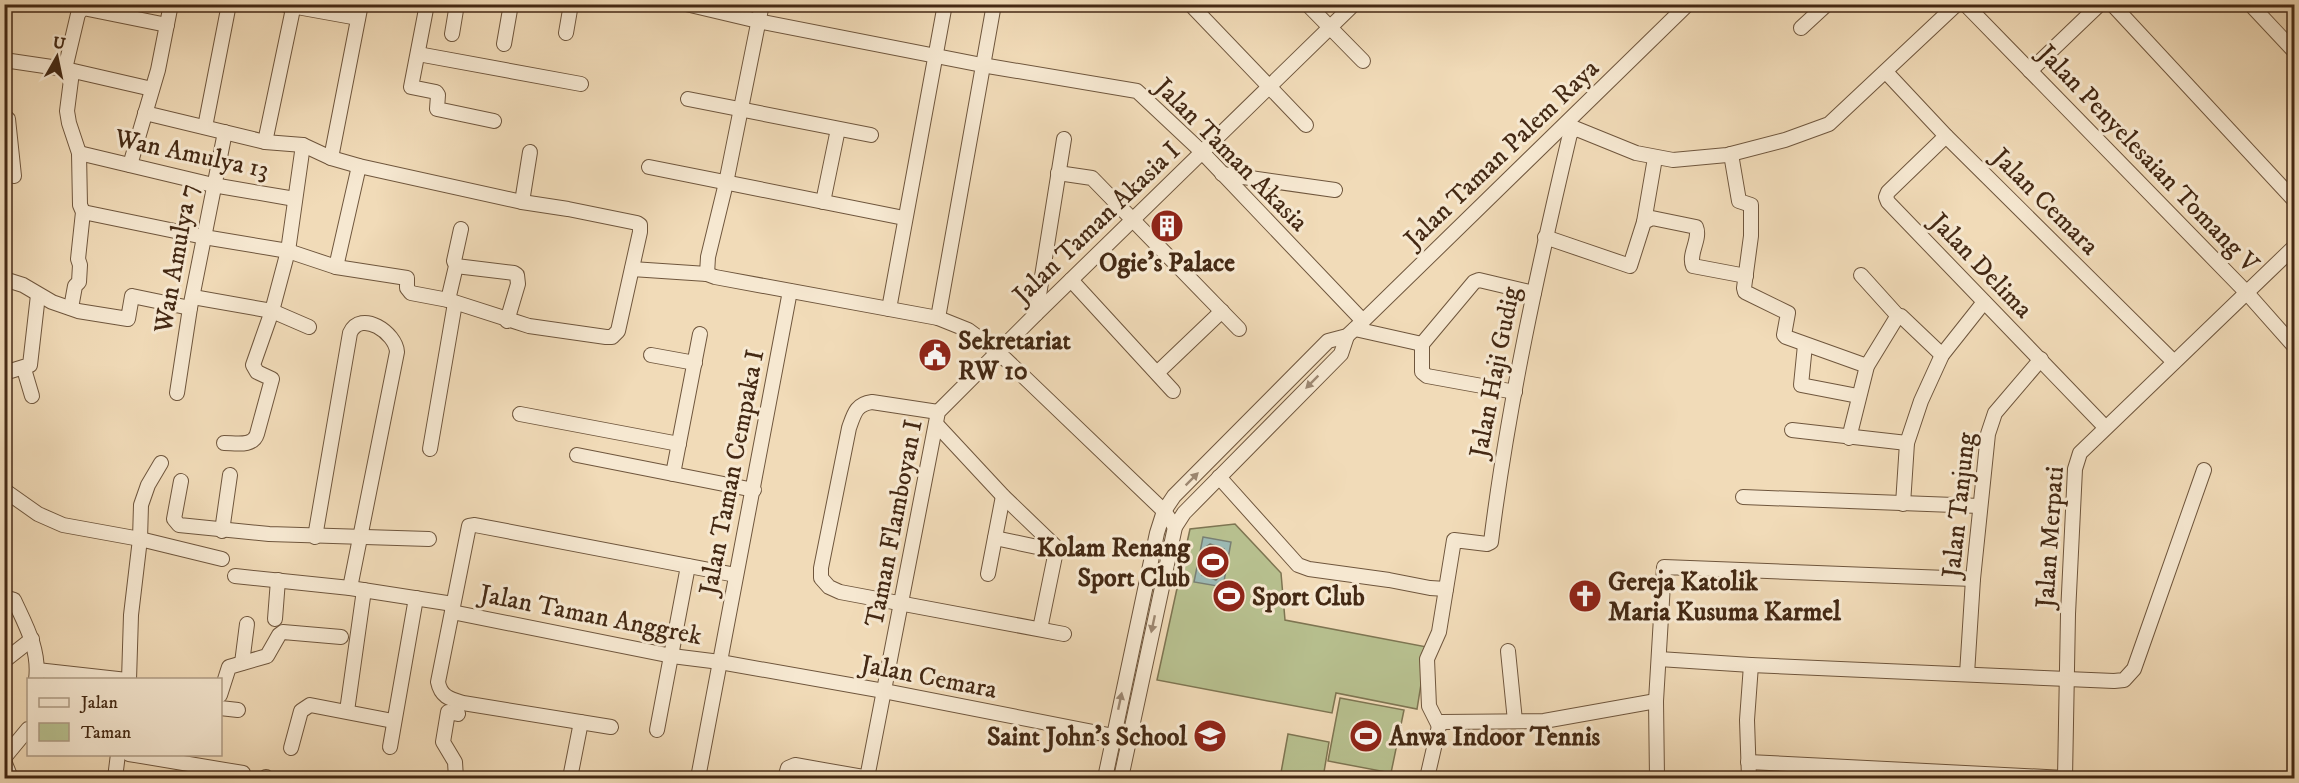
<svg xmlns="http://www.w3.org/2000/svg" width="2299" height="783" font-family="'IM FELL DW Pica',serif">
	<rect width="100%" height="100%" fill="#f1dbb8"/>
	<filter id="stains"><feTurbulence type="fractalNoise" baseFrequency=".00333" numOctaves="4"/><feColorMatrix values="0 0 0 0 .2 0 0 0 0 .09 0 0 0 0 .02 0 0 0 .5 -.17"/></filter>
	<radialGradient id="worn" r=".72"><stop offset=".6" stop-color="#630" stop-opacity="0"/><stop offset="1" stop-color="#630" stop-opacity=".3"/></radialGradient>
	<g fill="#b8c190" stroke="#7e7552" stroke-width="1.5">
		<polygon points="1235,524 1281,573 1285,620 1427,647 1417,709 1336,693 1332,713 1157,680 1190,529"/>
		<polygon points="1340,698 1404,710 1391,773 1328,761"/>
		<polygon points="1288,734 1329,742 1323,778 1280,778"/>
	</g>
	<polygon fill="#9cbab5" stroke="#798075" stroke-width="1.5" points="1203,537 1231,542 1223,587 1194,582"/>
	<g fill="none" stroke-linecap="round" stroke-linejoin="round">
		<polygon stroke="#707264" stroke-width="1.5" points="1210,544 1224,549 1219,577 1216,580 1202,575 1207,546"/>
		<g stroke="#6f563d" stroke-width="16">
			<g id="minor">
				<polyline points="427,4 411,87 436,92 438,95 437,109 494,121"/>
				<polyline points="686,4 758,21 982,65 1137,91 1202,152 1363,321"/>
				<polyline points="1190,4 1306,125"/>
				<polyline points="1307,4 1363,61"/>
				<polyline points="1965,4 2247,293 2294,346"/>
				<polyline points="2112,4 2294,200"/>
				<polyline points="2250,4 2294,51"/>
				<polyline points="286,5 358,18"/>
				<polyline points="1801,28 1827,4"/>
				<polyline points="566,33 571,4"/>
				<polyline points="452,34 457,4"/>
				<polyline points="504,44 511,4"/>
				<polyline points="418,54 581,84"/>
				<polyline points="4,60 65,69 152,89"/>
				<polyline points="65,69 78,14 83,8 167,25"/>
				<polyline points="2030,71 2100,4"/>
				<polyline points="1886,72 1946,136 2174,362"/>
				<polyline points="688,99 871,135"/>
				<polyline points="4,116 8,119 14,176"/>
				<polyline points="1567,125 1636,153 1673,160 1727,155 1785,140 1829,124 1957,4"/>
				<polyline points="205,127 229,4"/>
				<polyline points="1946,136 1888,192 1886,197 1888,202 2105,427"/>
				<polyline points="265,142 294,4"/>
				<polyline points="79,153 213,185 295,199"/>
				<polyline points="1731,154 1739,201 1751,205 1751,236 1744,288 1745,292 1788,313 1784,335 1786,337 1867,366"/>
				<polyline points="331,158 361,4"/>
				<polyline points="130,165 158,70 171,4"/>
				<polyline points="649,167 904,218"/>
				<polyline points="1058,173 1092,178 1239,329"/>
				<polyline points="1222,174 1335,190"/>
				<polyline points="522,202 530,152"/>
				<polyline points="823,202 838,129"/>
				<polyline points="83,212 204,237 288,251 336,267 407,278 407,288 411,293 448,300 529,326 606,337 612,337 618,331 640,232 640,225 637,223 568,209 522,202 359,166 331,158 303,145 265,142 145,113"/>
				<polyline points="1644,222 1655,158"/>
				<path d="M1545,237L1630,266L1644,222L1652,218L1696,227C1701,239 1688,254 1693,266L1746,276"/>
				<polyline points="456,266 514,273 517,275 518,284 507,321"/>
				<polyline points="336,267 359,166"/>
				<polyline points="632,269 707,274 715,277 938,318 968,330 998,352 1164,511 1175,527"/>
				<polyline points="707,274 708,257 726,183 762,4"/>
				<polyline points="1861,275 1898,316"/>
				<polyline points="4,279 23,285 52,302 78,311 128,319 132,296 190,308"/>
				<polyline points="1071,280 1173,391"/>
				<polyline points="193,297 272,311 309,327"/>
				<polyline points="448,300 456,266 454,261 461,229"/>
				<polyline points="71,308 75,286 79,282 80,265 78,259 83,212 80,205 79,153 69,123 67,111 72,72"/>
				<polyline points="889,309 945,4"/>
				<polyline points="1036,314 1064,139"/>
				<polyline points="938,318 994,4"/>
				<polyline points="1355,329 1422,344"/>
				<polyline points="1805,345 1801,385 1858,396"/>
				<polyline points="651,355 695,363"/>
				<polyline points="24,369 32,396"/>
				<polyline points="4,373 30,365 38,295"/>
				<polyline points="1157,373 1222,311"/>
				<polyline points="1515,392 1427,376 1422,372 1422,344 1474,282 1479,280 1534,293"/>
				<polyline points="177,393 190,308 225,132"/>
				<path d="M938,412L872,402C856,404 854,414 849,428L821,568V578L829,587L840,592L1064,634"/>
				<polyline points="520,414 679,444"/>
				<polyline points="936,424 1003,496 1055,546 1056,551 1040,629"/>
				<polyline points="1792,430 1907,443"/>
				<polyline points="1849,438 1867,366 1897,317 1901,316 1942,355"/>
				<path d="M224,443C236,443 253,447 257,434L272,379L257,372L253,365L272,311L288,251L303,145"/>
				<polyline points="430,449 455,303"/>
				<polyline points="577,455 754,490"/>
				<polyline points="673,474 700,334"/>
				<polyline points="1219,477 1298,565 1309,569 1389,580 1430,588 1446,589"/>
				<polyline points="181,481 174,519 179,525 269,534 429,539"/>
				<polyline points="4,490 38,514 63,525 140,539 222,559"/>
				<polyline points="1743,497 1980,506"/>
				<polyline points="1903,504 1907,443 1921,401 1942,355 1984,302"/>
				<polyline points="222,531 230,475"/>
				<path d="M315,537L350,333C361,309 396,333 397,352L350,588"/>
				<polyline points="995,538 1056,551"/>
				<polyline points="988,574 1003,496"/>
				<polyline points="235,576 350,588 453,604"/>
				<path d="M4,597L14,600C26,626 40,650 36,680"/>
				<polyline points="452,612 672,656 720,662 884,691 1129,739"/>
				<polyline points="275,619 278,580"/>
				<polyline points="1508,651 1515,721"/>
				<polyline points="1659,659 1751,665 2114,681 2124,680 2134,669 2204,470"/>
				<polyline points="4,661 32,639"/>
				<polyline points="242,663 247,624"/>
				<polyline points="37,670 127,680"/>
				<polyline points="1967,674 1973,579 1988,434 1995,413 2041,359"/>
				<polyline points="129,680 131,615 140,539 141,505 148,485 161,463"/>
				<polyline points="220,695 229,667 267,656 279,635 283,632 341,637"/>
				<polyline points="220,708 238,710"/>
				<polyline points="347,711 364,590"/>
				<path d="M1439,726L1429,706L1427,659L1439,632L1454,540L1487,544L1491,542C1508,405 1538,269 1570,134L1575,129"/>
				<path d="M611,727L463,703C450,699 441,697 438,682L469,526L475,525L736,575"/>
				<polyline points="657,730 688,566"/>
				<polyline points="390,747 416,598"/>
				<polyline points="291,748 301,711 310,705 393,721"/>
				<polyline points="129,754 243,773"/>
				<polyline points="4,758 28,729"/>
				<polyline points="4,761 11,778"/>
				<polyline points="1748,762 2065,778"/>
				<polyline points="115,778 118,754"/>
				<polyline points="265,778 266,777"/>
				<polyline points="456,778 455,762 443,742 448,712 458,714"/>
				<polyline points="570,778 581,722"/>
				<polyline points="698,778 790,291"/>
				<polyline points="785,778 788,768 795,765 869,778"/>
				<polyline points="867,778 938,412 1036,314 1354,4"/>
				<polyline points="1105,778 1157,533 1164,511 1174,496 1328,341 1347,336 1363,321 1688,4"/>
				<polyline points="1121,778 1175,527 1184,513 1341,354 1347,336"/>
				<polyline points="1427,778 1439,726 1442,722 1544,721 1656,701"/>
				<polyline points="1657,778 1656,701 1664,567 1973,579"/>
				<polyline points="1749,778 1747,720 1751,665"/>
				<polyline points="2065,778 2068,614 2075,469 2080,453 2294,247"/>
			</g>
		</g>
		<use href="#minor" stroke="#f6e8d1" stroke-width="14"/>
	</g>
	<defs><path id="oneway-solid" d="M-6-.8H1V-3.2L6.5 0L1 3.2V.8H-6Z" transform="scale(1.5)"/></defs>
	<g fill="#9d8872">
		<use href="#oneway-solid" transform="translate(1312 382) rotate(135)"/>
		<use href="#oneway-solid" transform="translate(1192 479) rotate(-45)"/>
		<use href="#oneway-solid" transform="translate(1153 624) rotate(102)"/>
		<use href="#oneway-solid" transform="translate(1120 701) rotate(-78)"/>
	</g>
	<defs>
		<g id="building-disc" transform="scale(1.725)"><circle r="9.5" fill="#8f2418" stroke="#f6e8d1"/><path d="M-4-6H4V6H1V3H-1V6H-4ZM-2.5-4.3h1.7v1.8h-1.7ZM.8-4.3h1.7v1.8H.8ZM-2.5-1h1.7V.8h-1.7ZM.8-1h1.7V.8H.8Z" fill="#fff"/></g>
		<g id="civic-disc" transform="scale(1.725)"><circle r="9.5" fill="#8f2418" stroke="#f6e8d1"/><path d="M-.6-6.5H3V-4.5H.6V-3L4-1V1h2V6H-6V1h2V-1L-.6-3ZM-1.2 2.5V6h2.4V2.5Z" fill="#fff"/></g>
		<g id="stadium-disc" transform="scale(1.725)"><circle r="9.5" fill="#8f2418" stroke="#f6e8d1"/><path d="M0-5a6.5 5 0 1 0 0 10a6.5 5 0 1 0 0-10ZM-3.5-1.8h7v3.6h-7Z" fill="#fff"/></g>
		<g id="church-disc" transform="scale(1.725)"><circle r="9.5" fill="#8f2418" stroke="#f6e8d1"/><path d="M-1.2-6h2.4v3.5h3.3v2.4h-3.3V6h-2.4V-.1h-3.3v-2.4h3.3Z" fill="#fff"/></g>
		<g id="school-disc" transform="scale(1.725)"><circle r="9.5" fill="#8f2418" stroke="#f6e8d1"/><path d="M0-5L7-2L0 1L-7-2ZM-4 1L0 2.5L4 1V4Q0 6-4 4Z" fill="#fff"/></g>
	</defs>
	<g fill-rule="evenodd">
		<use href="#building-disc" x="1167" y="226"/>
		<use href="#civic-disc" x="935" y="355"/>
		<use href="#stadium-disc" x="1213" y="562"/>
		<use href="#stadium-disc" x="1229" y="596"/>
		<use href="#church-disc" x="1585" y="596"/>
		<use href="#school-disc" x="1210" y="736"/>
		<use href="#stadium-disc" x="1366" y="736"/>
	</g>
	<g text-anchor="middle" stroke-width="6" stroke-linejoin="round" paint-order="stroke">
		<g font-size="26" fill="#442914" stroke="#f6e8d1">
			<text transform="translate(192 153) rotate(12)" y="9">Wan Amulya 13</text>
			<text transform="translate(1501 153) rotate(-44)" y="9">Jalan Taman Palem Raya</text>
			<text transform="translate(1232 154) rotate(45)" y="9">Jalan Taman Akasia</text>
			<text transform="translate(2149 158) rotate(46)" y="9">Jalan Penyelesaian Tomang V</text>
			<text transform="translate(2046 201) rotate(45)" y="9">Jalan Cemara</text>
			<text transform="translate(1096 222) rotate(-44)" y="9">Jalan Taman Akasia I</text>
			<text transform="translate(175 258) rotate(-80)" y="9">Wan Amulya 7</text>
			<text transform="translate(1982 265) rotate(46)" y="9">Jalan Delima</text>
			<text transform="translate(1494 372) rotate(-79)" y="9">Jalan Haji Gudig</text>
			<text transform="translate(731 472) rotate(-79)" y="9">Jalan Taman Cempaka I</text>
			<text transform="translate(1958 505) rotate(-84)" y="9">Jalan Tanjung</text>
			<text transform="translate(893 523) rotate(-79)" y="9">Taman Flamboyan I</text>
			<text transform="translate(2049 537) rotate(-86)" y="9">Jalan Merpati</text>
			<text transform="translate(591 614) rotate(11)" y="9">Jalan Taman Anggrek</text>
			<text transform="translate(929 676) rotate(11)" y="9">Jalan Cemara</text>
		</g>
		<g font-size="26" font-weight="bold" fill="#442914" stroke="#f6e8d1" text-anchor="start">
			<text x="1167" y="271" text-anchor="middle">Ogie's Palace</text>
			<text x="958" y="349">Sekretariat<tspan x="958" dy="30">RW 10</tspan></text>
			<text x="1190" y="556" text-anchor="end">Kolam Renang<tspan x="1190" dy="30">Sport Club</tspan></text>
			<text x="1608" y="590">Gereja Katolik<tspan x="1608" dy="30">Maria Kusuma Karmel</tspan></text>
			<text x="1252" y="605">Sport Club</text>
			<text x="1187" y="745" text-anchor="end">Saint John's School</text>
			<text x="1389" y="745">Anwa Indoor Tennis</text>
		</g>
	</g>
	<rect width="2299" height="783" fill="none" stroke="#f1dbb8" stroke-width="24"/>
	<rect x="6" y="6" width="2287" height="771" fill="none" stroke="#442914" stroke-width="3"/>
	<rect x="12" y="12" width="2275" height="759" fill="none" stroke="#442914" stroke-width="1.5"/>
	<rect x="27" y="678" width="195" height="78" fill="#f6e8d1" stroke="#af9c85" stroke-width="1.5"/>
	<rect x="39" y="698" width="30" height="9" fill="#f6e8d1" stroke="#af9c85" stroke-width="1.5"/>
	<text x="81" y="708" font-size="18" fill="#442914">Jalan</text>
	<rect x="39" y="723" width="30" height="18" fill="#b8c190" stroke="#af9c85" stroke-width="1.5"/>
	<text x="81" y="738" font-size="18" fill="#442914">Taman</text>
	<g transform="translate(57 57) rotate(9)" stroke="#f6e8d1" stroke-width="4.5" paint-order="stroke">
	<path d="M0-4.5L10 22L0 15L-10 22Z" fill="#442914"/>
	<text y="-9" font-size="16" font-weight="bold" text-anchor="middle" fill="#442914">U</text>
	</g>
	<rect width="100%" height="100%" filter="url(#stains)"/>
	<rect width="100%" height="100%" fill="url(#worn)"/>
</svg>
